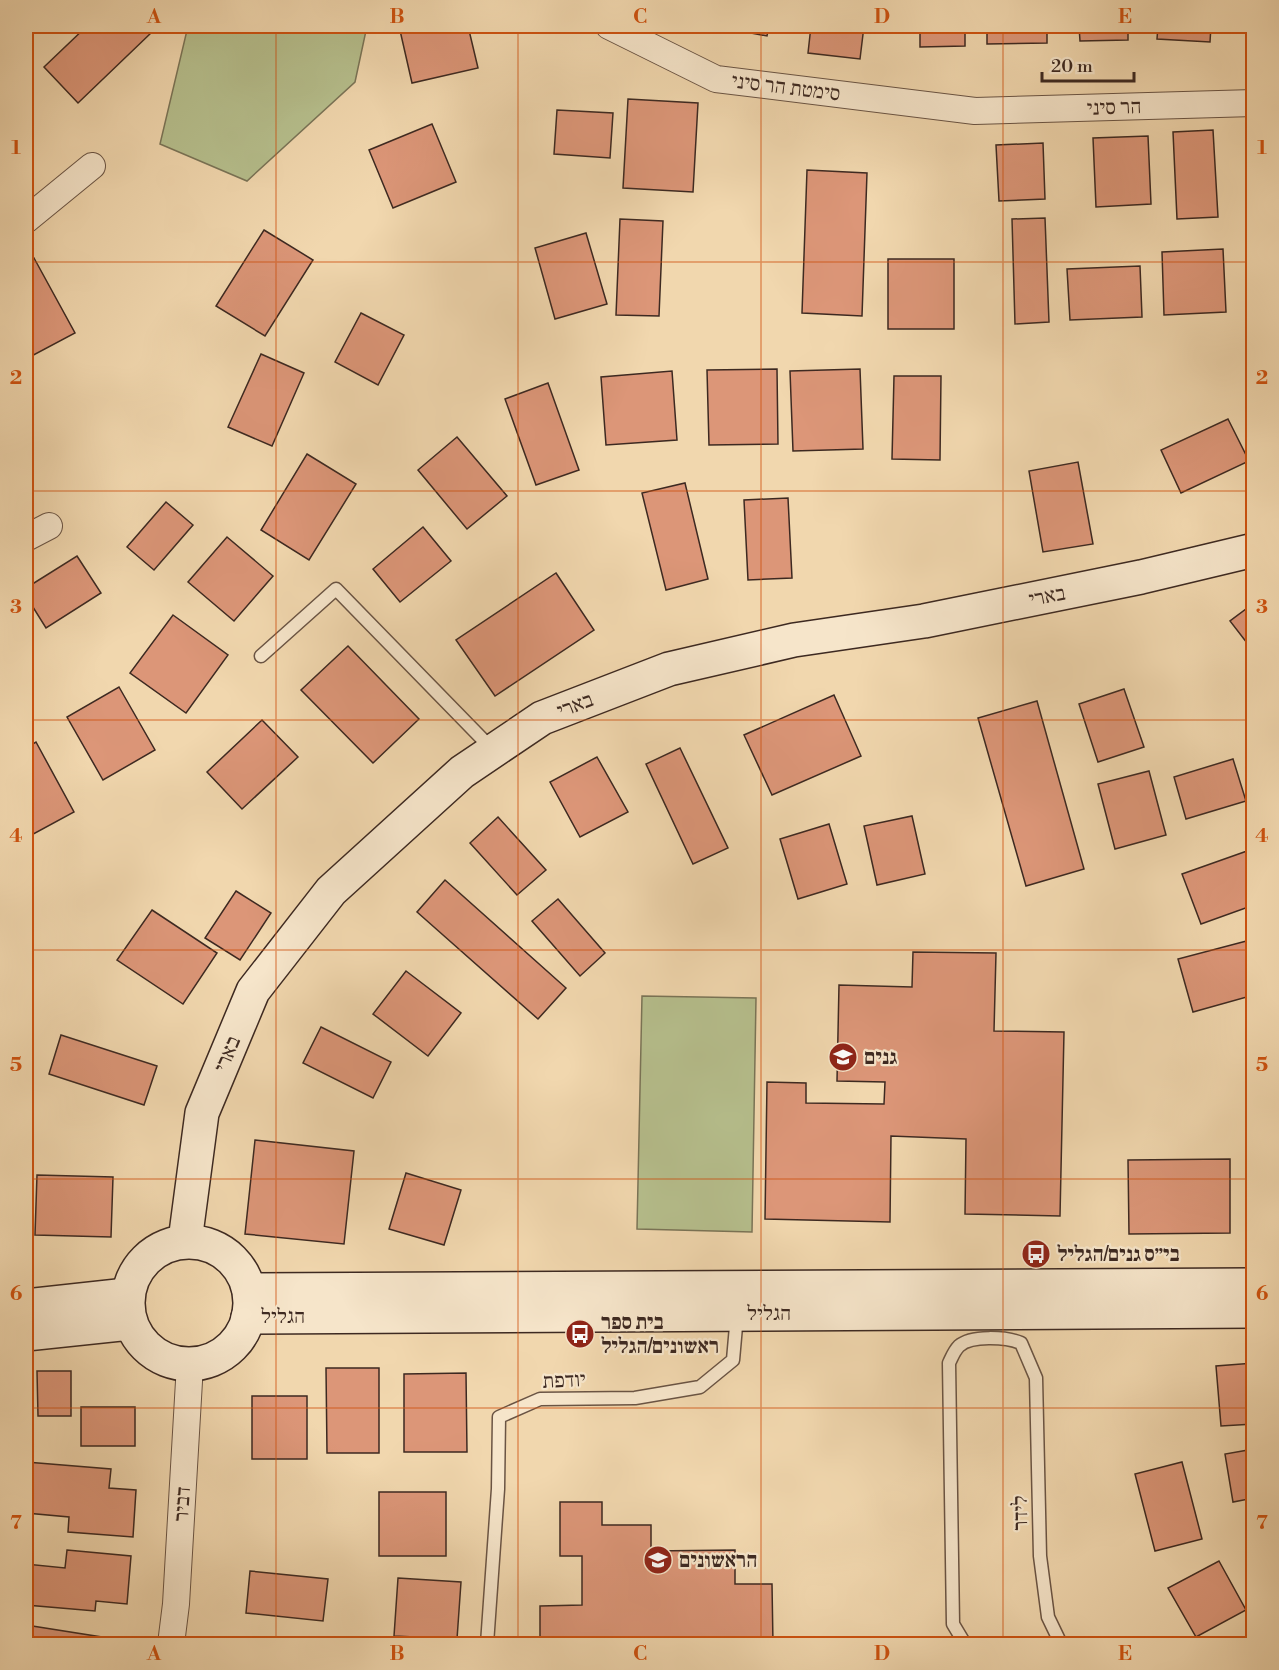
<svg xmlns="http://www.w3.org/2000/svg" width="1279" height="1670" font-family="'Libre Bodoni','Frank Ruhl Libre',serif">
	<rect width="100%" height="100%" fill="#f1d7ae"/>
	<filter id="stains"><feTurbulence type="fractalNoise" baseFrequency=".00333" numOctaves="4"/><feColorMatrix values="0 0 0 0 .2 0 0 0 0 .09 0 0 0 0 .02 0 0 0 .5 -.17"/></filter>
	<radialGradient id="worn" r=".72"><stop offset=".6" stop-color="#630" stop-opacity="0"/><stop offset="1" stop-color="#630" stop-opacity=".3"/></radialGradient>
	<g fill="#b6bf8d" stroke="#7a7457" stroke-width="1.5">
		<polygon points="188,26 367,26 355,82 247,181 160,144"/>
		<polygon points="642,996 756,998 752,1232 637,1229"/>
	</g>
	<g fill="#dc9678" stroke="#3d2921" stroke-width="1.5">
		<polygon points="87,26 146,26 152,32 78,103 44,67"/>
		<polygon points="399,26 468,26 478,68 412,83"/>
		<polygon points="714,26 769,26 767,36"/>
		<polygon points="811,26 864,26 860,59 808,53"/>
		<polygon points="920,26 965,26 965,46 920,47"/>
		<polygon points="987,26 1047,26 1047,43 987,44"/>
		<polygon points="1079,26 1128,26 1128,40 1080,41"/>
		<polygon points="1158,26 1211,26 1210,42 1157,39"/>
		<polygon points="628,99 698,103 693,192 623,188"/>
		<polygon points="557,110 613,113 610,158 554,154"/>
		<polygon points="432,124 456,182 393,208 369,150"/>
		<polygon points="1213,130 1218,217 1177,219 1173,132"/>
		<polygon points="1148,136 1151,204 1096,207 1093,138"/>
		<polygon points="1043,143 1045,199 999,201 996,145"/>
		<polygon points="807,170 867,173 862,316 802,313"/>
		<polygon points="1045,218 1049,322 1015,324 1012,219"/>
		<polygon points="620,219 663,221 659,316 616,315"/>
		<polygon points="264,230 313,260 265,336 216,306"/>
		<polygon points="586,233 607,304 555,319 535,248"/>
		<polygon points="1223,249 1226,312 1164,315 1162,252"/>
		<polygon points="34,258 75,333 26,359 26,263"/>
		<rect x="888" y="259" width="66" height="70"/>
		<polygon points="1140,266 1142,317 1070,320 1067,269"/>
		<polygon points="361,313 404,335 378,385 335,362"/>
		<polygon points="261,354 304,373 272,446 228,427"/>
		<polygon points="777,369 778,444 709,445 707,370"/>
		<polygon points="860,369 863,449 793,451 790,371"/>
		<polygon points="672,371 677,440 606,445 601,377"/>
		<polygon points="894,376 941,376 940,460 892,459"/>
		<polygon points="548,383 579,470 536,485 505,399"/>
		<polygon points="1228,419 1249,461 1181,493 1161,450"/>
		<polygon points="457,437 507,496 467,529 418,470"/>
		<polygon points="307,454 356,484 309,560 261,530"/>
		<polygon points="1078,462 1093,544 1043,552 1029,471"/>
		<polygon points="685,483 708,579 666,590 642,493"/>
		<polygon points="788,498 792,578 748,580 744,500"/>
		<polygon points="166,502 193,525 154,570 127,547"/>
		<polygon points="423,527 451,561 400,602 373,569"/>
		<polygon points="227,537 273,576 234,621 188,582"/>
		<polygon points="77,556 101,593 46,628 26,596 26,588"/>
		<polygon points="556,573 594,630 495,696 456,640"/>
		<polygon points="1254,603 1254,652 1230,621"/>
		<polygon points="173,615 228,655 186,713 130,673"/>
		<polygon points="348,646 419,719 373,763 301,690"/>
		<polygon points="119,687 155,750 103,780 67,717"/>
		<polygon points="1124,689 1144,747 1098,762 1079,704"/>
		<polygon points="834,695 861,756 772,795 744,735"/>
		<polygon points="1037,701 1084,869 1026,886 978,718"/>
		<polygon points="262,720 298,757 242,809 207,772"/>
		<polygon points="36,742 74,812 26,838 26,748"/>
		<polygon points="680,748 728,848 693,864 646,764"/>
		<polygon points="597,757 628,812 580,837 550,782"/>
		<polygon points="1233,759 1246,801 1186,819 1174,777"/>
		<polygon points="1149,771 1166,835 1115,849 1098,784"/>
		<polygon points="912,816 925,874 877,885 864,826"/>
		<polygon points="498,817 546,870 517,895 470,843"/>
		<polygon points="829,824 847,884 798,899 780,839"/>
		<polygon points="1247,851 1254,868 1254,905 1201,924 1182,874"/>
		<polygon points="445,880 566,988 538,1019 417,912"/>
		<polygon points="236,891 271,913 240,960 205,938"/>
		<polygon points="558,899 605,953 580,976 532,921"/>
		<polygon points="152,910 217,953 183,1004 117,960"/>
		<polygon points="1254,939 1254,995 1193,1012 1178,959"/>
		<polygon points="26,944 31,944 30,992 26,992"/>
		<polygon points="913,952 996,953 994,1031 1064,1032 1060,1216 965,1214 966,1139 891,1136 890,1222 765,1219 767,1082 806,1083 806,1103 884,1104 885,1082 837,1081 839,985 912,987"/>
		<polygon points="406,971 461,1013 428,1056 373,1014"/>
		<polygon points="321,1027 391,1062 373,1098 303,1063"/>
		<polygon points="61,1035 157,1066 144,1105 49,1074"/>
		<polygon points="255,1140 354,1151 344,1244 245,1234"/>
		<polygon points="1230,1159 1230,1233 1129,1234 1128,1160"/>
		<polygon points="406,1173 461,1190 444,1245 389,1229"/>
		<polygon points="37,1175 113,1177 111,1237 35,1235"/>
		<polygon points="1254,1363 1254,1424 1221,1426 1216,1366"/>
		<polygon points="326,1368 379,1368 379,1453 327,1453"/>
		<polygon points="37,1371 71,1371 71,1416 38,1416"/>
		<polygon points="466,1373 467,1452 404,1452 404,1374"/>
		<rect x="252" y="1396" width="55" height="63"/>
		<rect x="81" y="1407" width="54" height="39"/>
		<polygon points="1254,1449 1254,1498 1233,1502 1225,1454"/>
		<polygon points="26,1462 111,1469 109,1488 136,1490 133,1537 68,1532 69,1517 26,1513"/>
		<polygon points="1182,1462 1202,1539 1155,1551 1135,1474"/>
		<rect x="379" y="1492" width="67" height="64"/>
		<polygon points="560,1502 602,1502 602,1525 651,1525 651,1551 735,1550 735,1584 772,1584 773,1644 540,1644 540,1606 582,1605 582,1556 560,1556"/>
		<polygon points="67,1550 131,1556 127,1604 96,1601 95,1611 26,1605 26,1564 65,1568"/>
		<polygon points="1219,1561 1246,1610 1196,1637 1168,1588"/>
		<polygon points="250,1571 328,1579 323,1621 246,1613"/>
		<polygon points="398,1578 461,1582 457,1639 394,1636"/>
		<polygon points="26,1625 127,1641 127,1644 26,1644"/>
	</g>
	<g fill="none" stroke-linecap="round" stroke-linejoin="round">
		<g stroke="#6a5444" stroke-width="15">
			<g id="lane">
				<polyline points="261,656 336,589 493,750"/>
				<polyline points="487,1644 498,1489 499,1417 540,1399 635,1398 700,1387 733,1360 737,1315"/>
				<path d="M965,1644L953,1624L949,1363C952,1357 954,1351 959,1346C971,1335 1006,1337 1021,1343L1036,1378L1040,1556L1048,1617L1061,1644"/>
			</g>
		</g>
		<g stroke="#6a5444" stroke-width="28">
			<g id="street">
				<polyline points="609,26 716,79 975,111 1254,103"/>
				<polyline points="26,220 92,166"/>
				<polyline points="26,538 49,526"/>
				<polyline points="171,1644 176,1604 190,1364"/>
			</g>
		</g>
		<g stroke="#3d2921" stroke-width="36">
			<g id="secondary">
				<polyline points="185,1241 202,1113 253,991 331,891 462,772 542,718 669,669 794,640 924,621 1141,577 1254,550"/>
				<circle cx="189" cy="1303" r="61"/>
				<polyline points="249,1290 1254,1285"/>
				<polyline points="26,1306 127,1295"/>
				<polyline points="248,1317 1254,1311"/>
				<polyline points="26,1334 130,1323"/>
			</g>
		</g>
		<use href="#lane" stroke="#f6e5ca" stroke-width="12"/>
		<use href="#street" stroke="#f6e5ca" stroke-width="26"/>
		<use href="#secondary" stroke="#f6e5ca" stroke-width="33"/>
	</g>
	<path fill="none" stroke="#ce520f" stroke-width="1.5" stroke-opacity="0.55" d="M276,26V1644M518,26V1644M761,26V1644M1003,26V1644M26,262H1254M26,491H1254M26,720H1254M26,950H1254M26,1179H1254M26,1408H1254"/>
	<defs>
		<g id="school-disc" transform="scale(1.5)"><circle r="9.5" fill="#8f2418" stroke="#f6e5ca"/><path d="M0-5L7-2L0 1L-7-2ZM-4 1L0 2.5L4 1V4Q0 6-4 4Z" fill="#fff"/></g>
		<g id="bus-disc" transform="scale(1.5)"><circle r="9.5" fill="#8f2418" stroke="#f6e5ca"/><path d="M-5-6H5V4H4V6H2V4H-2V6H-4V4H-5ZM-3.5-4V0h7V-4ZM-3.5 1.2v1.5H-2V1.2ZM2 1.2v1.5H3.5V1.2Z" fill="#fff"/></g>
	</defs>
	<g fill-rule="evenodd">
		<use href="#school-disc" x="843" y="1057"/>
		<use href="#bus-disc" x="1036" y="1254"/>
		<use href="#bus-disc" x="580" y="1334"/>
		<use href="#school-disc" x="658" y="1560"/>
	</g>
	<g text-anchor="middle" stroke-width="4.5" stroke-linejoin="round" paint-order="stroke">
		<g font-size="21" fill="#3d2921" stroke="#f6e5ca">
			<text transform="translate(786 87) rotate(7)" y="7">סימטת הר סיני</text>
			<text transform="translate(1114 107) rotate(-2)" y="7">הר סיני</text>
			<text transform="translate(1047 596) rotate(-11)" y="7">בארי</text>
			<text transform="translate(575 705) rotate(-21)" y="7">בארי</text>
			<text transform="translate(227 1054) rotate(-67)" y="7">בארי</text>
			<text x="769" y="1320">הגליל</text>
			<text x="283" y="1323">הגליל</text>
			<text transform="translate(564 1380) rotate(-3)" y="7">יודפת</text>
			<text transform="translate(182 1504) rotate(-86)" y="7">דביר</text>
			<text transform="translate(1020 1513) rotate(-91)" y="7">לידר</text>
		</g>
		<g font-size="21" font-weight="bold" fill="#3d2921" stroke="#f6e5ca" text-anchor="start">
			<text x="864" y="1064">גנים</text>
			<text x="1057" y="1261">בי״ס גנים/הגליל</text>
			<text x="601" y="1329">בית ספר<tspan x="601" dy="24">ראשונים/הגליל</tspan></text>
			<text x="679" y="1567">הראשונים</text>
		</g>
	</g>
	<rect width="1279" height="1670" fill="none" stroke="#f1d7ae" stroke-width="66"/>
	<path d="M1042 72v9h92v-9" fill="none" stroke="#3d2921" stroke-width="3"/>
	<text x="1051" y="72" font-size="18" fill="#3d2921" stroke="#f6e5ca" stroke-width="4.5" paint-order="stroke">20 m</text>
	<rect x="33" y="33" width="1213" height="1604" fill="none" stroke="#ce520f" stroke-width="2"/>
	<g font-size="20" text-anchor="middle" font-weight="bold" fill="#ce520f">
		<text x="154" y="23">A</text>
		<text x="397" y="23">B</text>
		<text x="640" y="23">C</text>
		<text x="882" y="23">D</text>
		<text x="1125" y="23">E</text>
		<text x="16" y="154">1</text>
		<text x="1262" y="154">1</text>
		<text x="16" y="384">2</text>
		<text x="1262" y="384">2</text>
		<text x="16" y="613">3</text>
		<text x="1262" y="613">3</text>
		<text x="16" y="842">4</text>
		<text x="1262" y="842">4</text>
		<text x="16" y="1071">5</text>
		<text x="1262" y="1071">5</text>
		<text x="16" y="1300">6</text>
		<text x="1262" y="1300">6</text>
		<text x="16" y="1529">7</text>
		<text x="1262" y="1529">7</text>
		<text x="154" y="1660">A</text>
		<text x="397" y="1660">B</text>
		<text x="640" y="1660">C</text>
		<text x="882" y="1660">D</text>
		<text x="1125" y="1660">E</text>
	</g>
	<rect width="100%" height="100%" filter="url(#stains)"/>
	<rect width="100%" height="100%" fill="url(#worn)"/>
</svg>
